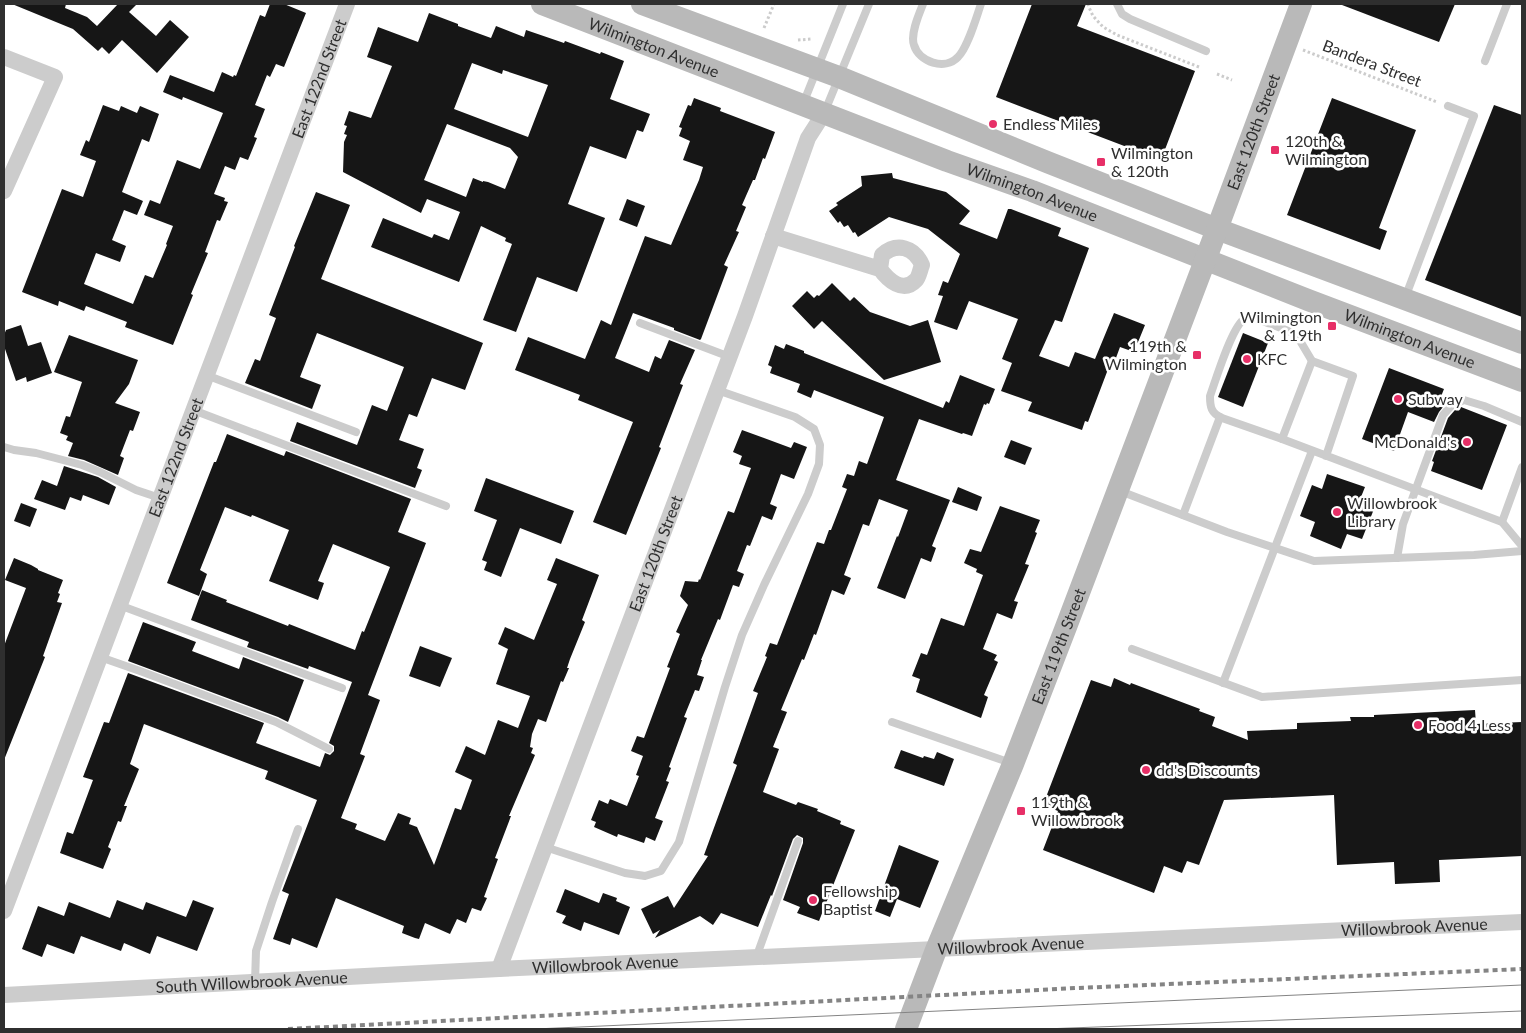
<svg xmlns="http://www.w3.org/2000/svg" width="1526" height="1033" font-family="Lato,sans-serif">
	<rect width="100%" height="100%" fill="#fff"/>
	<g fill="#161616" fill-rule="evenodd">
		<polygon points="12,4 66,4 65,8 87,17 97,26 118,4 137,4 129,12 156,36 170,20 189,37 157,73 122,40 109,54 102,47 98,51 73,29"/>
		<polygon points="270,4 284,4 306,13 284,67 276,64 270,77 267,75 255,105 265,109 254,137 257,138 248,160 240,157 235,170 225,166 214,194 225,198 224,201 228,202 220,221 217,220 205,252 208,253 191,294 193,295 173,345 125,327 127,322 86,306 84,311 59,301 58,306 22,292 62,189 83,197 96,161 80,155 86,140 89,142 103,105 119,111 121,106 137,113 140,106 159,114 149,142 142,139 122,192 143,201 137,215 124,210 112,240 126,246 120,262 96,253 84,284 133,304 145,275 153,278 167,245 166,244 173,226 144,215 150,200 160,204 177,160 200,169 223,113 183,97 182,100 163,92 170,75 214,92 222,72 233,77 234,75 236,76 260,15 265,17"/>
		<polygon points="1032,4 1086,4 1077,26 1195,71 1161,160 996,97"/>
		<polygon points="1342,4 1455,4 1439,42 1342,5"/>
		<path d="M429,13L458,24V26L491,38L496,26L524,37L526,30L564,43L565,41L600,54L601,52L624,61L610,99L650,114L643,132L637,130L626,159L590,146L568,204L605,218L577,292L537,277L516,332L483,320L512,244L505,241L506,238L481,226L459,282L371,247L383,218L432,238L434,234L449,240L460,212L427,199L421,213L343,172L344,142L347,135L344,134L347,126L344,125L349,111L371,118L392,66L367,57L378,27L418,42ZM472,63L502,74L503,70L548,85L528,137L454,109ZM447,124L510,148L518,157L505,189L488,182L483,181V182L473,178L466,197L424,180Z"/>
		<polygon points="694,98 721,108 720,111 775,132 765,159 763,158 755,180 753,180 742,205 746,207 736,231 739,232 724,265 728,267 701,339 700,340 674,330 674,328 633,313 615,358 649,372 655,356 661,359 669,340 695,350 680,384 683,385 659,447 661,448 626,535 593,522 633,422 578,400 580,395 515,370 528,337 585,359 601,320 611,325 645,236 671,245 699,180 703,167 683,160 690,141 679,136 682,128 679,127 688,105 691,106"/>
		<polygon points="1332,98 1416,130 1379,228 1387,231 1380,250 1287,215"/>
		<polygon points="1494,105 1522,115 1522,317 1425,280"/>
		<polygon points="892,173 893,178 946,192 970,211 959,224 997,239 1008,209 1011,209 1061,228 1058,236 1089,248 1062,322 1055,320 1039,356 1069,367 1075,352 1095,359 1114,313 1145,325 1134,352 1120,347 1113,366 1110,364 1088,422 1085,421 1082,430 1028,411 1032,402 1001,391 1012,363 1002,359 1018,319 969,301 957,330 934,322 943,296 938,295 943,281 948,283 960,254 928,229 889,217 858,237 855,232 853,233 848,225 844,227 840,221 838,223 829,211 838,205 836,203 862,186 861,176"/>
		<polygon points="316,192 350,205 321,279 483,343 465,390 432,378 417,417 409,414 399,440 424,449 417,468 422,470 415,488 290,441 297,422 357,445 372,405 387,411 404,367 317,333 300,377 321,385 312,409 245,383 255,359 260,361 276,318 269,315 295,247 294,246"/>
		<polygon points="627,199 645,206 637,227 619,220"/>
		<polygon points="832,283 850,301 854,297 870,312 910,326 928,320 941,362 884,380 822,321 814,329 792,306 807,291 814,298 817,295 819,296"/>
		<polygon points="21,325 28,346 41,342 52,373 27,382 26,377 16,381 4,346 4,335 6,330"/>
		<polygon points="1243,333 1268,343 1243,407 1218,397"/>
		<polygon points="69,335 138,360 129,384 115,403 140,412 133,431 130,430 120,456 124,458 118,475 84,460 68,456 73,443 66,440 68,436 60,433 66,416 70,417 82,382 54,372"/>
		<polygon points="786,344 804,351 804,353 943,408 946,401 949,403 960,375 995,389 989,404 987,403 986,405 984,404 972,436 963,433 962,434 919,419 896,480 950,500 932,546 936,548 931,562 921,558 905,599 877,588 897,536 898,537 908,510 879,499 869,526 863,524 844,575 851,578 844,595 832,590 816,635 814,634 804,660 802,659 781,710 787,712 773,747 779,749 763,792 796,805 798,802 818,809 817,811 841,821 840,824 855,830 819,921 797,913 800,907 783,900 803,843 803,838 797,835 793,839 772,896 771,895 758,927 721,913 713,925 700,916 655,938 660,930 653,934 641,909 668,896 674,908 708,856 704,855 737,765 733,763 758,693 753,691 767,657 765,656 770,643 777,645 817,542 824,544 829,530 831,530 847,489 842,487 847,474 854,476 859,461 867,464 884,417 814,390 811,398 797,392 800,384 770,373 772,367 768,365 775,345 784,349"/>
		<polygon points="1389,368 1444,389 1440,399 1447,402 1439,412 1434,422 1408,412 1394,451 1362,439"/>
		<polygon points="1461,407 1507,425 1482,490 1431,471 1434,462 1432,461 1448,418 1455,410"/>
		<polygon points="742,430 791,448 794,442 807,447 794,479 781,474 770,504 777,507 772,520 762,516 750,546 747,545 737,571 744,574 739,587 733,585 720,620 718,619 701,660 702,660 697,675 704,677 699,691 695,690 684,717 687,718 669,767 671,768 666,781 669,782 655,818 663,821 655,841 646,837 644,843 618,834 617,837 594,827 596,822 591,820 599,800 608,804 610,799 627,806 639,776 636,775 643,756 631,751 637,736 644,738 670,668 667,667 680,634 676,632 688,605 680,596 685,581 698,582 699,579 700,580 728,511 734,513 751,468 739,464 742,456 733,452"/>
		<polygon points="227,434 284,456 286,451 411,499 398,532 426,543 368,695 380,700 360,754 365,756 341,818 357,824 355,829 385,841 398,813 411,818 409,824 417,827 434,865 455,808 461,810 472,780 455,772 466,746 485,755 498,720 518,728 530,696 496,684 508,649 498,644 505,627 534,640 557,584 547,580 556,558 599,575 582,620 585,622 570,659 567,668 569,668 563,682 561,681 546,722 538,719 532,734 530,747 533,748 531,753 535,755 509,816 511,816 495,858 498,859 484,897 487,898 481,911 472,908 466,923 457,919 450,934 425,923 419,939 415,938 402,933 404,926 336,898 317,948 292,938 290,945 273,939 289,894 282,891 317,800 265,779 268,771 144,724 130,764 139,769 124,806 127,806 121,822 118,821 108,847 111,849 103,869 60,853 67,832 73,834 93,780 83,777 104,722 109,723 128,673 264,723 256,743 320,767 325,753 330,755 334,751 334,746 329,743 352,682 309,666 308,669 247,647 249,642 191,620 202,590 227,600 226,602 288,626 289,624 355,650 362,631 364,632 390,567 333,544 318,581 324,583 318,600 269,581 289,530 252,515 251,517 225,507 200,570 207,574 199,596 167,583 214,462 216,462"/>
		<polygon points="1011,440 1032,448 1025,465 1004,457"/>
		<polygon points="64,466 98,477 116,487 109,505 83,495 81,501 70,497 65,510 34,499 42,480 57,486"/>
		<polygon points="1327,474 1365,487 1359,502 1374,509 1362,539 1347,534 1341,549 1310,536 1315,522 1300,516 1312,485 1322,489"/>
		<polygon points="486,478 574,511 561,544 520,528 501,577 484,570 487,562 482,560 497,520 474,511"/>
		<polygon points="958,487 982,497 977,511 952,502"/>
		<polygon points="21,503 37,509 30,527 14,521"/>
		<polygon points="1000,506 1040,520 1035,532 1037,533 1025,564 1029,565 1014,601 1018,602 1012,619 997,613 983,649 997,655 994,660 998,662 984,695 988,697 981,718 916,692 920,679 912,676 921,653 927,655 941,618 964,626 983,575 976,572 977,569 964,563 970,549 981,552"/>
		<polygon points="14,558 31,565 38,569 38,570 63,580 58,593 60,594 57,602 62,603 43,656 45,657 4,760 4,646 26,588 5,580"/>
		<polygon points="143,622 196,642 192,651 239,669 243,657 304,680 288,722 278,717 128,661"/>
		<polygon points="420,646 452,658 440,687 409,676"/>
		<polygon points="1114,678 1130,685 1131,683 1200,709 1199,711 1215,717 1212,726 1248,740 1247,731 1297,729 1297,723 1351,721 1350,717 1374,717 1374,715 1475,710 1476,724 1522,722 1522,856 1439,860 1440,882 1395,884 1394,862 1337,865 1334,795 1224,800 1199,865 1187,861 1182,873 1164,866 1154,893 1043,850 1058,811 1043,805 1091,680 1111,687"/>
		<polygon points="901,750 923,758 924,756 934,759 937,752 954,759 944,786 894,768"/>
		<polygon points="899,845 939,861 920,908 897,899 890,917 875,911"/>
		<polygon points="565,889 599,903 603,893 617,898 616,901 630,907 619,935 584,922 581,931 562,923 566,916 556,912"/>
		<polygon points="117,900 143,910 146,902 186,917 193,900 214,908 197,951 157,936 150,954 124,943 121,951 81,936 74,954 47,944 42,957 22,949 38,906 64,916 69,902 110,918"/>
	</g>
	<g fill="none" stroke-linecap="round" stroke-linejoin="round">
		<g stroke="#ccc" stroke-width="3" stroke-dasharray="2.5 2.5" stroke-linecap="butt">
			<polyline points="1089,4 1088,5 1093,16 1103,27 1117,35 1199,67"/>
			<polyline points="764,28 774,4"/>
			<polyline points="798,40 812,39"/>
			<polyline points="1303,50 1437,102"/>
			<polyline points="1217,74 1232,80"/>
		</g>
		<g stroke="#ccc" stroke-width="8">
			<path d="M923,4C919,14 910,34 914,45C919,62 945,71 958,57C968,47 976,18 981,4"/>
			<polyline points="1117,4 1122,14 1130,19 1206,51"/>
			<polyline points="1485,61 1507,4"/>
			<polyline points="803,104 843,4"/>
			<polyline points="825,111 869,4"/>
			<polyline points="1405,298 1474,116 1448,106"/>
			<polyline points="640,323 730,357"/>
			<polyline points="206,375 356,432"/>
			<polyline points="193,410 446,506"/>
			<path d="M1282,439L1222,418C1211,413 1210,407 1210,396C1216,379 1231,330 1243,320C1246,318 1247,317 1250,316L1296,334L1312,361"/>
			<polyline points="4,447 14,450 36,453 82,465 100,472 136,490 160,498"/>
			<polyline points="1326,456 1353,376 1312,361 1282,439 1502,522 1522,546"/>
			<polyline points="1120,491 1227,532 1314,561 1474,555 1522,551"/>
			<polyline points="1183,515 1220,417"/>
			<polyline points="1502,522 1522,467"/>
			<polyline points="1397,558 1403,524 1443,415 1452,405 1464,400 1484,406 1522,422"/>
			<polyline points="119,605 342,688"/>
			<polyline points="1132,649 1262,697 1522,680"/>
			<polyline points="100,657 140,671 276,722 329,749"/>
			<polyline points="1223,683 1312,451"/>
			<polyline points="892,722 1011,763"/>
			<polyline points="545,847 625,873 645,876 661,871 679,842 725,687 742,635 764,585 808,494 819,464 820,445 814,429 795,417 717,390"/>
			<polyline points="756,958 798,841"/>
			<polyline points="255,982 256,951 272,902 298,829"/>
		</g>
		<g stroke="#ccc" stroke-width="16">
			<polyline points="4,57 55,77 4,191"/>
			<path d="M773,236L880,269C888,280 903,294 916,280C919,277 920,270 922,265C914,247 897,242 882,255L880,269"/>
			<path id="s1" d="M4,911L347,4"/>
			<path id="s2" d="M499,969L745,316L808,138L824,113"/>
			<path id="s3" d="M4,995L499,969L1522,922"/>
		</g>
		<g stroke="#b9b9b9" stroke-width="22">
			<path id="s4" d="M542,4L947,161L1032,191L1308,300L1522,381"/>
			<polyline points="642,4 839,77 1047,162 1217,229 1522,343"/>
			<path id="s5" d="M906,1029L936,950L1013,764L1066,627L1217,229L1301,4"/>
		</g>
		<g stroke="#848484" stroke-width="1">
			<polyline points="535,1029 1522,985"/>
			<polyline points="1044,1029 1522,1011"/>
		</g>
		<polyline stroke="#848484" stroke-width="4" stroke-dasharray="5 4" stroke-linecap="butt" points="288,1029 1077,988 1522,969"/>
	</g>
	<g fill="#e72f67" stroke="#fff" stroke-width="2">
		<circle cx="993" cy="124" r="5"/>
		<rect x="1270" y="145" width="10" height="10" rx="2.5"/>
		<rect x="1096" y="157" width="10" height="10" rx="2.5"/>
		<rect x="1327" y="321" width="10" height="10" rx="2.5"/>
		<rect x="1192" y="350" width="10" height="10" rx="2.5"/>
		<circle cx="1247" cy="359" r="5"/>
		<circle cx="1398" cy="399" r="5"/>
		<circle cx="1467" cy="442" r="5"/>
		<circle cx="1337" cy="512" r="5"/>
		<circle cx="1418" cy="725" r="5"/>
		<circle cx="1146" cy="770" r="5"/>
		<rect x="1016" y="806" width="10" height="10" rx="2.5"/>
		<circle cx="813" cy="900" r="5"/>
	</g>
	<g text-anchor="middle" stroke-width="5" stroke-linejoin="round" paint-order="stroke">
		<g font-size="16" fill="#2f2f2f" stroke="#fff">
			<text dy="6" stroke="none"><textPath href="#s4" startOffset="120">Wilmington Avenue</textPath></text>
			<text transform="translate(1372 63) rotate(21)" y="6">Bandera Street</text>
			<text dy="6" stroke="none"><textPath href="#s1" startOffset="890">East 122nd Street</textPath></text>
			<text dy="6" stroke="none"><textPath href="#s5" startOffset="962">East 120th Street</textPath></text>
			<text dy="6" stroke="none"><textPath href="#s4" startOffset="525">Wilmington Avenue</textPath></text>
			<text dy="6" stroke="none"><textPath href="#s4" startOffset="930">Wilmington Avenue</textPath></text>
			<text dy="6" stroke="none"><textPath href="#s1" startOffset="485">East 122nd Street</textPath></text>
			<text dy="6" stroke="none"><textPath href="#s2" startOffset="444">East 120th Street</textPath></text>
			<text dy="6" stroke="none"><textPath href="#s5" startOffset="412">East 119th Street</textPath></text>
			<text dy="6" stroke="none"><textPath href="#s3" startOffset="1412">Willowbrook Avenue</textPath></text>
			<text dy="6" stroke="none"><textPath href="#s3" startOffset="1008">Willowbrook Avenue</textPath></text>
			<text dy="6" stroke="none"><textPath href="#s3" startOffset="602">Willowbrook Avenue</textPath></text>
			<text dy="6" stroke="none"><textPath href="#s3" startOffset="248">South Willowbrook Avenue</textPath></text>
		</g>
		<g font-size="16" fill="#2f2f2f" stroke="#fff" text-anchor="start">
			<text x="1003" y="130">Endless Miles</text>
			<text x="1285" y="147">120th &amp;<tspan x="1285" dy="18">Wilmington</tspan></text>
			<text x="1111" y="159">Wilmington<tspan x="1111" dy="18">&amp; 120th</tspan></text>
			<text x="1322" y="323" text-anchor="end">Wilmington<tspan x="1322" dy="18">&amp; 119th</tspan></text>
			<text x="1187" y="352" text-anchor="end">119th &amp;<tspan x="1187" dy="18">Wilmington</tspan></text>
			<text x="1257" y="365">KFC</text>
			<text x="1408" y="405">Subway</text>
			<text x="1457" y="448" text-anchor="end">McDonald's</text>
			<text x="1347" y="509">Willowbrook<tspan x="1347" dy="18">Library</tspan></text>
			<text x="1428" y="731">Food 4 Less</text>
			<text x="1156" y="776">dd's Discounts</text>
			<text x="1031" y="808">119th &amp;<tspan x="1031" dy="18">Willowbrook</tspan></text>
			<text x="823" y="897">Fellowship<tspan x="823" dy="18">Baptist</tspan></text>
		</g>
	</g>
	<rect width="1526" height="1033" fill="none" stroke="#2f2f2f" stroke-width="10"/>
</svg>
